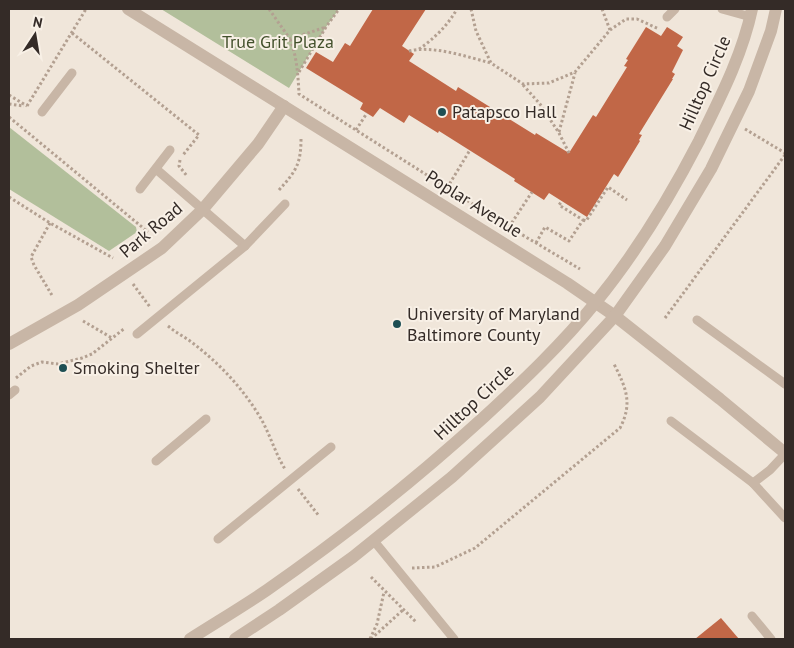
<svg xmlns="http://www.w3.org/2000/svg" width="794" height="648" font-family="'PT Sans',sans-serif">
	<rect width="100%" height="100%" fill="#f0e6da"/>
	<g fill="#b2bf9b">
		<polygon points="161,9 339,9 326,27 289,88"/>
		<polygon points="9,127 136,227 137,232 109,251 9,189"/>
	</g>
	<g fill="#c16747">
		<polygon points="373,9 426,9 402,46 414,54 409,61 456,91 458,87 535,135 536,133 569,153 593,115 596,117 627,67 624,66 628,60 626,59 646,27 661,36 667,27 683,37 677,46 683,50 672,72 675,74 672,79 673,79 639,134 642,135 639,140 640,141 618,177 614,174 587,217 549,193 544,200 514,181 515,179 439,131 438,133 409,115 404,123 380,108 373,117 360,109 363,103 306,68 316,52 333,62 345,43 350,46"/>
		<polygon points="721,618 739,639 695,639"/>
	</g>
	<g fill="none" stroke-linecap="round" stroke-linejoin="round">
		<g stroke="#b3a091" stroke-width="3" stroke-dasharray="2.5 2.5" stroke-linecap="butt">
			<polyline points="269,9 290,39 326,27"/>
			<polyline points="471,9 476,31 491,63 523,84 549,83 575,72 610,30 626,19 637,19 659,29"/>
			<polyline points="602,9 610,30"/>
			<polyline points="72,33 199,135 183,155"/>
			<path d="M290,39C297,57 298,75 299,94L509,227L580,269"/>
			<path d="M419,49C434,39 448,25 457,9"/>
			<path d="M409,51C434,45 467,57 491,63"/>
			<polyline points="299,72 326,27 339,9"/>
			<polyline points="523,85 540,104 559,133 569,153"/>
			<polyline points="9,95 27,106"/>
			<polyline points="9,104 24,106"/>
			<polyline points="27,106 86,9"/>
			<polyline points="9,117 148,232"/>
			<polyline points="745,129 785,153"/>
			<polyline points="356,130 367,113"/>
			<polyline points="559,132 575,73"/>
			<polyline points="180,160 179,166 187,176"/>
			<polyline points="447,188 470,150"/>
			<path d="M279,190C295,172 301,165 301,139"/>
			<polyline points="9,197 50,223 113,258"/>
			<polyline points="583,220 586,221 608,187 627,200"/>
			<polyline points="50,223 31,257 34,265 53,297"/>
			<polyline points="509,227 532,192"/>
			<polyline points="536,243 545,227 569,241 583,220 559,205 562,201"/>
			<polyline points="133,284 150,307"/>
			<polyline points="665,318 785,155"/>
			<polyline points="83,321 112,338"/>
			<path d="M168,326C175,332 183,336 190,341C218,362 242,387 260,417C270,434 275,453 285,469"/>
			<polyline points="16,378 31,366 42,362 58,364 82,358 92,354 125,328"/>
			<polyline points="298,489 319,516"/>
			<path d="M412,568L435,567L475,548L620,428C633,403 626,388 614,364"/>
			<polyline points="371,577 416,622"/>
			<polyline points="370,639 377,624 384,592"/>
			<polyline points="371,639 404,609"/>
		</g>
		<g stroke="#c8b6a6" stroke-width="9">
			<polyline points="722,9 751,17"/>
			<polyline points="667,17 675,9"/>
			<polyline points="42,112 72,73"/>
			<polyline points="156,169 245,246"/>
			<polyline points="140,189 170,150"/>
			<polyline points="697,320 785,384"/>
			<polyline points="137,334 245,246 285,204"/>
			<polyline points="9,395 15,390"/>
			<polyline points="671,421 753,483 785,518"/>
			<polyline points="156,461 206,419"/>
			<polyline points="753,483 770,470 785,454"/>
			<polyline points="218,539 331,447"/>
			<polyline points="374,541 454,639"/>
			<polyline points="752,616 771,639"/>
		</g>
		<g stroke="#c8b6a6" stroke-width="12">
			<polyline points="128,9 567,283 615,316"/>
			<polyline points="9,344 78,305 162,248 203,209 258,144 284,106"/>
		</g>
		<g stroke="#c8b6a6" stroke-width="12">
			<polyline points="615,316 720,399 785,453"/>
			<path d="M190,639C215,623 242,607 267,590C343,537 416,479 484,417C523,381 563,343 596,302C636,253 670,197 699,141C720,98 742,56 752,9"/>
			<polyline points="235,639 279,610 353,557 452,477 540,397 615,316 665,246 711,169 749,91 771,31 776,9"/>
		</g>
	</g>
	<g fill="#1e4f54" stroke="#f8f0e6" stroke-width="2">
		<circle cx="442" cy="112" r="5"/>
		<circle cx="397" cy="324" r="5"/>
		<circle cx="63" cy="368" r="5"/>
	</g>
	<g text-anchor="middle" stroke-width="4" stroke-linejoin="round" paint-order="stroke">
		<g font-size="18" fill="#43512c" stroke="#f8f0e6">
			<text x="278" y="48">True Grit Plaza</text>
		</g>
		<g font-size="18" fill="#342b27" stroke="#f8f0e6">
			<text transform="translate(705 83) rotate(-66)" y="6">Hilltop Circle</text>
			<text transform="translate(474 204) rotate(32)" y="6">Poplar Avenue</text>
			<text transform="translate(151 230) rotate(-40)" y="6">Park Road</text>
			<text transform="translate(474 402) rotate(-43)" y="6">Hilltop Circle</text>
		</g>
		<g font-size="18" fill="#342b27" stroke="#f8f0e6" text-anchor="start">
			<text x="452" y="118">Patapsco Hall</text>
			<text x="407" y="320">University of Maryland<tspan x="407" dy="21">Baltimore County</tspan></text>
			<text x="73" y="374">Smoking Shelter</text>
		</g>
	</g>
	<rect width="794" height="648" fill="none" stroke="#342b27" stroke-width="20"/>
	<g transform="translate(35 35) rotate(12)" stroke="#f8f0e6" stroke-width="4" paint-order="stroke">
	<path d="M0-4L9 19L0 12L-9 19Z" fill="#342b27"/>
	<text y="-8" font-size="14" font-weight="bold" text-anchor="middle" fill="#342b27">N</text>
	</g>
</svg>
